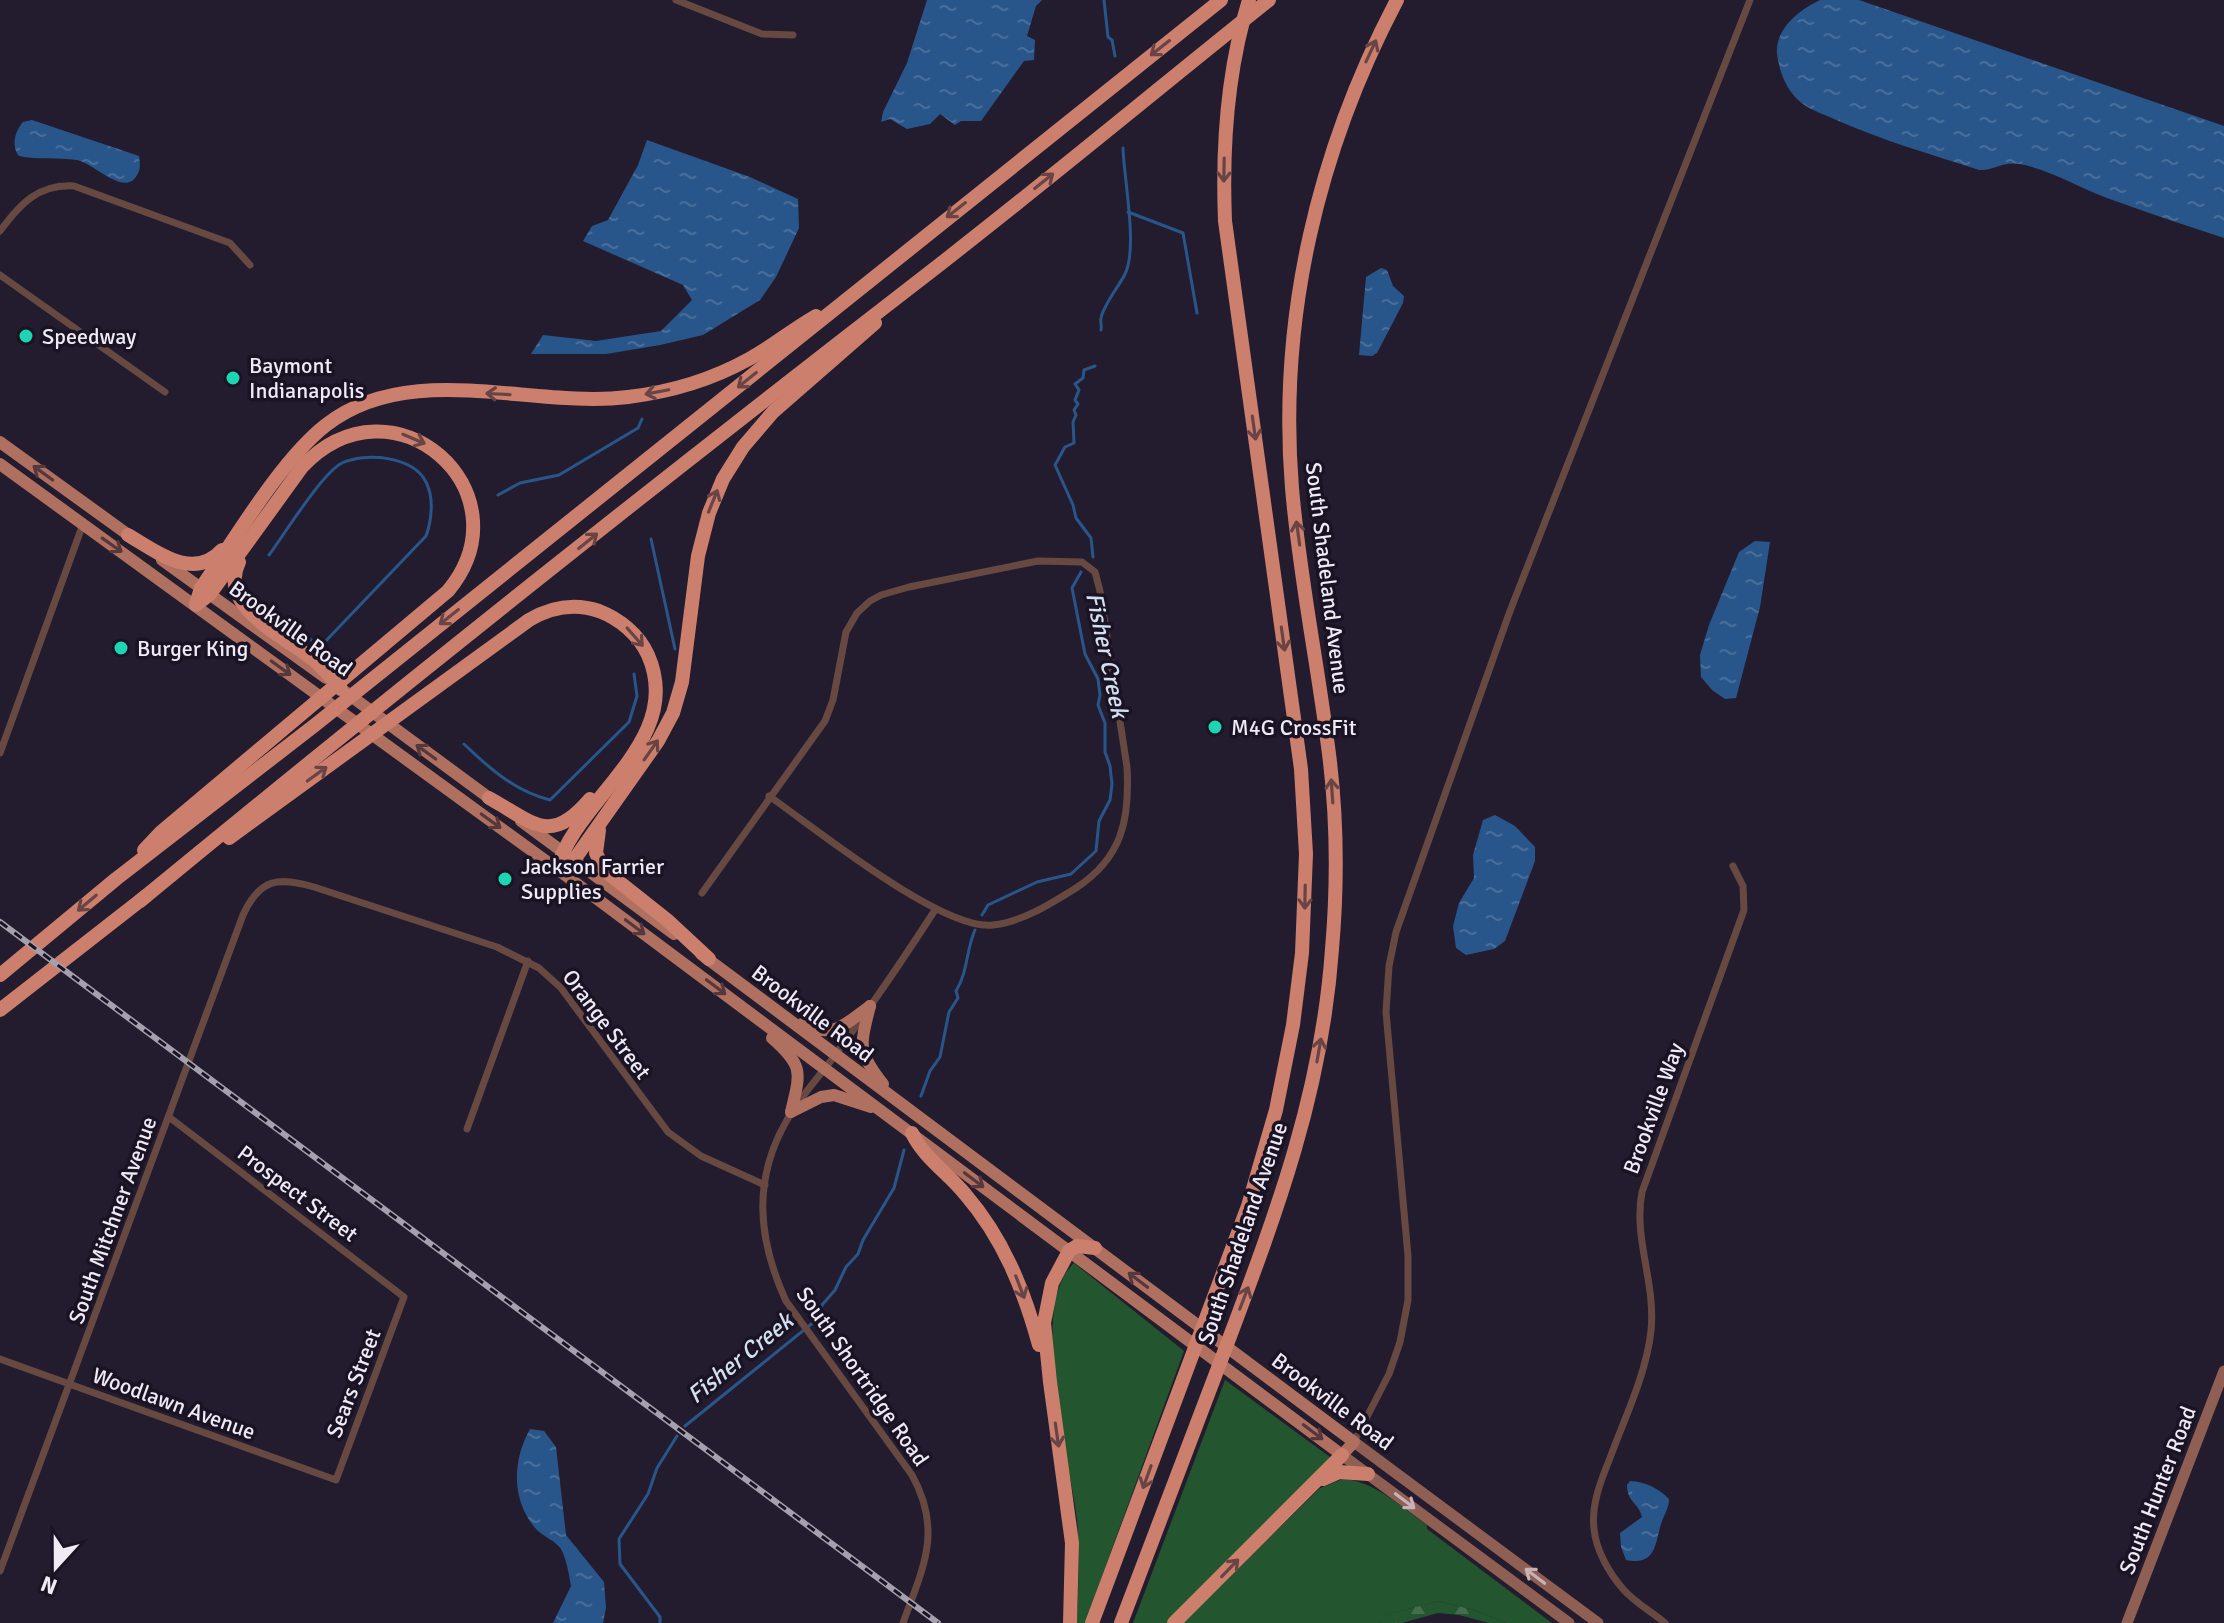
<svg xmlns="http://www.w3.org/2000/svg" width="2224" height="1623" font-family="Signika,sans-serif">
	<defs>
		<pattern id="forest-firs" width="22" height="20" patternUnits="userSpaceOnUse" patternTransform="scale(2)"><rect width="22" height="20" fill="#23552e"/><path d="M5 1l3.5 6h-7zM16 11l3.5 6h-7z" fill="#436e4d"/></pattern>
		<pattern id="water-ripples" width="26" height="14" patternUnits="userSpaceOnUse" patternTransform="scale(2)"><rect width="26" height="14" fill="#29568a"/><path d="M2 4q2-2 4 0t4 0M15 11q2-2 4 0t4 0" fill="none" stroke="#486e9b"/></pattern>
	</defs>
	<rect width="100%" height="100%" fill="#231c2e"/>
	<g fill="#23552e">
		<path d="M1074,1263L1184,1351L1085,1623H1077C1078,1588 1080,1553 1077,1519C1070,1459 1027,1306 1074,1263Z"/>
		<polygon points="1225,1380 1330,1457 1321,1469 1171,1623 1133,1623"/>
		<path d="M1343,1479C1375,1481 1401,1507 1427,1525V1529L1552,1623H1506L1474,1610L1438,1601L1386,1615L1379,1623H1183L1320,1488Z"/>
	</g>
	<polygon fill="url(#forest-firs)" points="1438,1601 1474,1610 1506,1623 1489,1623 1459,1615 1438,1613 1402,1623 1379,1623 1385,1615"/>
	<g fill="url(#water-ripples)">
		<polygon points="927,0 1042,0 1036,6 1027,36 1035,40 1034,60 1024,61 981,121 961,121 955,125 940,114 930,124 907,129 890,119 881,122 883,112 907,63"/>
		<path d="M1820,0H1859L2224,126V238C2185,225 2145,212 2107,198C2078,187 2050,170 2020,164C2002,161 1994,171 1979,170C1930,154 1881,140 1834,119C1821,113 1807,109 1797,99C1785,87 1779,70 1777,54C1775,29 1799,10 1820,0Z"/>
		<path d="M32,120L139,156C140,163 141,169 137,175C125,198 94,163 77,160C58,157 38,160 19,156C11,146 15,131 23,122Z"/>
		<polygon points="647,140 750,177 798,199 799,228 776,277 760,300 703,335 660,345 606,354 531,354 543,335 596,341 661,331 692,300 683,285 583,241 592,226 608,220 638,165"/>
		<polygon points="1381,268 1387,270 1393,286 1404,296 1403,303 1377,353 1372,356 1359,355 1366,277"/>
		<polygon points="1755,541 1770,542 1760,607 1736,698 1725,699 1712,690 1701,677 1700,655 1709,625 1739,552"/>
		<polygon points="1495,815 1515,826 1535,847 1535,861 1505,941 1494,949 1466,955 1456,948 1453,926 1459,903 1474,878 1473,855 1483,820"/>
		<path d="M530,1429L544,1431L556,1447L566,1535L604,1582L606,1608L603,1623H553L571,1586C569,1575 567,1560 561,1549C556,1541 544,1537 537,1530C511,1502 512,1461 530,1429Z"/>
		<path d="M1630,1481C1646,1482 1658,1488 1669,1499C1669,1508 1664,1515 1661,1524C1655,1544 1656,1566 1626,1560L1621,1547L1620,1533L1642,1517C1639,1503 1627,1502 1627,1485Z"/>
	</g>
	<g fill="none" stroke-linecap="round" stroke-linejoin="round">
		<g stroke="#29568a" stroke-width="3">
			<polyline points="1104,0 1108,37 1112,40 1115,56"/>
			<polyline points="1128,212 1183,233 1197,313"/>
			<path d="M1101,330C1102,326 1100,322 1101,318C1103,306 1119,286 1125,274C1138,248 1124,180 1123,148"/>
			<polyline points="498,495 520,483 559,475 638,428 642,419"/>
			<polyline points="651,539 675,649"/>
			<polyline points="1093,557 1091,538 1076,518 1073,505 1055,465 1065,447 1074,443 1073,422 1076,415 1074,410 1078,404 1075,400 1079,390 1075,384 1083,378 1084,370 1095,366"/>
			<path d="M268,606L320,647L426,536C432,519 434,498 426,482C413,456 365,452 342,463C322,473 284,535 269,555"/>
			<path d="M464,744C490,769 515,791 550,800L629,722L637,696L634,674"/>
			<polyline points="982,915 988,905 1037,882 1071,874 1096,851 1099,821 1110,800 1112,784 1110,766 1105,752 1105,723 1098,705 1100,695 1098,679 1085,654 1072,588 1081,572"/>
			<path d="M921,1096L930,1071L940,1057L949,1012L958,998L956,991C968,972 966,950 975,930"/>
			<polyline points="685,1426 820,1317 822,1305 835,1290 846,1267 858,1254 863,1240 894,1188 904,1150"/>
			<polyline points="660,1623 660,1617 620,1564 619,1539 648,1494 657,1468 677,1436"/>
		</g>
		<g stroke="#684941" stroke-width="7">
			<polyline points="676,0 762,34 793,35"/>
			<path d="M0,231C20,204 38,184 74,186L230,243L250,265"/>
			<polyline points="0,275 165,392"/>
			<polyline points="0,753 83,524"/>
			<path d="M702,893L825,721L833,700L846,632L857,613L870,601L881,595L909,587L1038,561L1082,562L1095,572L1100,591L1127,767C1130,820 1122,858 1076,888C1052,903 1022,922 993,925C942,931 815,828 769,796"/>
			<polyline points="467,1129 528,961"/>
			<polyline points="0,1359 336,1480 404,1297 169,1117"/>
			<polyline points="1354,1442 1389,1374 1400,1342 1408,1300 1408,1256 1386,1012 1389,966 1396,932 1510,611 1750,0"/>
			<path d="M0,1571L243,915C260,878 278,877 314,887L497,947L539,968L561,988L668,1132L701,1156L765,1185"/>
			<path d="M903,1623C923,1568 943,1531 912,1475L786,1301C758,1240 752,1180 787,1120C801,1095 822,1074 838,1051C872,1005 904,958 935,910"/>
			<path d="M1665,1623C1652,1612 1634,1602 1623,1589C1609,1573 1596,1550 1594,1529C1591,1505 1601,1480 1610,1458C1625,1417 1646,1375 1651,1331C1656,1282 1633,1239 1642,1192L1744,910L1743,886L1733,866"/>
		</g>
		<g stroke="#905f53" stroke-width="11">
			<polyline points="1354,1442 1598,1623"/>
			<polyline points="1342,1455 1569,1623"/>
			<polyline points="2127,1623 2224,1371"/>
		</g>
		<g stroke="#af7060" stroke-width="12">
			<polyline points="0,442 134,539"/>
			<polyline points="0,464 557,869 1342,1455 1354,1442 701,954"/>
			<polyline points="162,560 326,678"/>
			<polyline points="344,691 496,803"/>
			<polyline points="521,821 674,934"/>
			<path d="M870,1006C860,1046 857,1051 883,1084"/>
			<path d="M802,1024C834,1039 844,1025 870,1006"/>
			<path d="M772,1038C805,1067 800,1073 791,1112"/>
			<polyline points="791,1112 821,1097 834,1095 871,1107"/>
		</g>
		<g stroke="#cb7f6c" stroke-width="14">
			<path d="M128,535C156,551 193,582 222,550"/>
			<path d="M239,562C216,608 287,637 315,661C325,670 333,680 341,689"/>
			<path d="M196,604L201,588C235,539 281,460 326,425C411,359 531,409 628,397C670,392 713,379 749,359C773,346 793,329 816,316"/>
			<path d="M489,798C534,823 550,846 590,799"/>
			<polyline points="599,830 596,853 604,870 667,920 709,959"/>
			<path d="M229,838L529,620C551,607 575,603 599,611C620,619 639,635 648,655C686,741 576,798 557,869"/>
			<path d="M144,850L161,832L448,591C530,492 393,370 302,467L210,594L196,605"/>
			<polyline points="557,869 574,860 658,741 673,713 682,682 698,556 709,513 723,479 743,447 773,412 875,323"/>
			<path d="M140,901C394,692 652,487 912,286C1033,193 1150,95 1269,0"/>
			<polyline points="0,975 116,879 315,725 1221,0"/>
			<polyline points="0,1010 146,896"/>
			<path d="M912,1133C924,1158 948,1173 965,1194C1003,1238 1024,1290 1039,1345"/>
			<polyline points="1323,1479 1339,1472 1368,1474"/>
			<polyline points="1070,1623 1072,1543 1050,1382 1044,1323 1052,1283 1069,1251 1077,1246 1095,1248"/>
			<path d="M1092,1623L1248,1206L1276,1110L1293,1025L1302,953L1306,854L1301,769L1225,221C1222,147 1227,71 1249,0"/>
			<path d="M1121,1623C1156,1531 1191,1439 1226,1347C1276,1214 1322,1093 1332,949C1338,880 1337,808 1327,739C1316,655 1299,572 1292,488C1278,318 1318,150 1397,0"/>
			<polyline points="1174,1623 1342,1455"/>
		</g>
		<g stroke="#a5a0ae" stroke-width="6">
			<polyline id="rail" points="0,922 938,1623"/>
		</g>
		<use href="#rail" stroke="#1a1324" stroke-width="3" stroke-dasharray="9" stroke-linecap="butt"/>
	</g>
	<defs><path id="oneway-shaft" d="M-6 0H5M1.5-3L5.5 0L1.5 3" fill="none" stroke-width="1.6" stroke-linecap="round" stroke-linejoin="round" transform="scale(2)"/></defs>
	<g stroke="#6a4444">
		<use href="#oneway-shaft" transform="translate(1160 48) rotate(142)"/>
		<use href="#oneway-shaft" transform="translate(1371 51) rotate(-65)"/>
		<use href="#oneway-shaft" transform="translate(1224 170) rotate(91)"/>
		<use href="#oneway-shaft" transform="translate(1044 181) rotate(-39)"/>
		<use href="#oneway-shaft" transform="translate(956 210) rotate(142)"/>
		<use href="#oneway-shaft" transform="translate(747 380) rotate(141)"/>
		<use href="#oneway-shaft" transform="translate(657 392) rotate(169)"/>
		<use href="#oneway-shaft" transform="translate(498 394) rotate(-177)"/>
		<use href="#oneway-shaft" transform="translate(1254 428) rotate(82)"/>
		<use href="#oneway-shaft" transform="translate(414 439) rotate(23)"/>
		<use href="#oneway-shaft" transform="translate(713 501) rotate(-68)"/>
		<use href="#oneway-shaft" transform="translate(1298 533) rotate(-98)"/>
		<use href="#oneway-shaft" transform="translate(588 541) rotate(-39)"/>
		<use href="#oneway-shaft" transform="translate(449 617) rotate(142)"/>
		<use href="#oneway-shaft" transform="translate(635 637) rotate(49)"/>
		<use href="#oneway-shaft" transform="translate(1283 639) rotate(82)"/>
		<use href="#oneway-shaft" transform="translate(651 750) rotate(-55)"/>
		<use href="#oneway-shaft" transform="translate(317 774) rotate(-36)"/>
		<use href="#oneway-shaft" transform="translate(1332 791) rotate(-94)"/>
		<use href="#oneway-shaft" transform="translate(1305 897) rotate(91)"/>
		<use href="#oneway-shaft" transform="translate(87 903) rotate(140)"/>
		<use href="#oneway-shaft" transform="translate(1319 1050) rotate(-80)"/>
		<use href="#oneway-shaft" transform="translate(1020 1287) rotate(69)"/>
		<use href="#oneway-shaft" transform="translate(1244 1298) rotate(-69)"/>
		<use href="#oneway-shaft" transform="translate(1057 1435) rotate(82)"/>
		<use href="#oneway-shaft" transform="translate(1147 1477) rotate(110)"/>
		<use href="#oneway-shaft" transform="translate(1230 1568) rotate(-46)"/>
	</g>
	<g stroke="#56383c">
		<use href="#oneway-shaft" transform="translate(43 473) rotate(-144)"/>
		<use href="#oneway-shaft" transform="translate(112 545) rotate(35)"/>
		<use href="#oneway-shaft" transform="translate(281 668) rotate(36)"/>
		<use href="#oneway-shaft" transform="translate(426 752) rotate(-144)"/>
		<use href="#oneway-shaft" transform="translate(491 821) rotate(36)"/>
		<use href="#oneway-shaft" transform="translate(635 927) rotate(37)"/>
		<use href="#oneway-shaft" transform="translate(716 987) rotate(37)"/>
		<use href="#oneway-shaft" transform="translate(974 1180) rotate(37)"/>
		<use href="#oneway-shaft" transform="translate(1138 1280) rotate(-143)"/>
		<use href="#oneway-shaft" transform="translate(1313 1432) rotate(37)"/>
	</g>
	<g stroke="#c8b2b5">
		<use href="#oneway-shaft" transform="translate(1405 1501) rotate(37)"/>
		<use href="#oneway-shaft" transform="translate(1535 1576) rotate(-143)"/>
	</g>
	<g fill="#1cd5b1" stroke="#1a1324" stroke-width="3">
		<circle cx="26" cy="336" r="8"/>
		<circle cx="233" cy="378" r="8"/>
		<circle cx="121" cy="648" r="8"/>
		<circle cx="1215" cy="727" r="8"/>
		<circle cx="505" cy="879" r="8"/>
	</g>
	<g text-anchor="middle" stroke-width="7" stroke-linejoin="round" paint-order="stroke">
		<g font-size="22" fill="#eeeaf6" stroke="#1a1324" text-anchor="start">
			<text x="42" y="344">Speedway</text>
			<text x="249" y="373">Baymont<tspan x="249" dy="25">Indianapolis</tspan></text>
			<text x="137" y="656">Burger King</text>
			<text x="1231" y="735">M4G CrossFit</text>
			<text x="521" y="874">Jackson Farrier<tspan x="521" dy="25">Supplies</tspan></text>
		</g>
		<g font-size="22" fill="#eeeaf6" stroke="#1a1324">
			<text transform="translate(1328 578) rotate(83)" y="8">South Shadeland Avenue</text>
			<text transform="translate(291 628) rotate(36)" y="8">Brookville Road</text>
			<text transform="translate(813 1013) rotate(37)" y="8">Brookville Road</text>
			<text transform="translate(607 1024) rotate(53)" y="8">Orange Street</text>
			<text transform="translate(1653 1108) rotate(-70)" y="8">Brookville Way</text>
			<text transform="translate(298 1193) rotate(37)" y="8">Prospect Street</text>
			<text transform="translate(112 1220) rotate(-70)" y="8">South Mitchner Avenue</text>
			<text transform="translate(1242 1233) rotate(-71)" y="8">South Shadeland Avenue</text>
			<text transform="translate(863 1376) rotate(55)" y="8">South Shortridge Road</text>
			<text transform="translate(353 1383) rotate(-69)" y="8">Sears Street</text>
			<text transform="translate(1333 1401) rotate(37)" y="8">Brookville Road</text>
			<text transform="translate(174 1403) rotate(20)" y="8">Woodlawn Avenue</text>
			<text transform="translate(2157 1490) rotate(-69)" y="8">South Hunter Road</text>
		</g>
		<g font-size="24" font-style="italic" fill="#d3e0f0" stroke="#1a1324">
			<text transform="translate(1107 655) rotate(78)" y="8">Fisher Creek</text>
			<text transform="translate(740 1358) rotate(-39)" y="8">Fisher Creek</text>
		</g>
	</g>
	<g transform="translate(56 1567) rotate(201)" stroke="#1a1324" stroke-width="6" paint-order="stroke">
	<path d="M0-6L14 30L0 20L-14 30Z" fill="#eeeaf6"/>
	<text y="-12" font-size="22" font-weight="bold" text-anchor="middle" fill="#eeeaf6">N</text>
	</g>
</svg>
